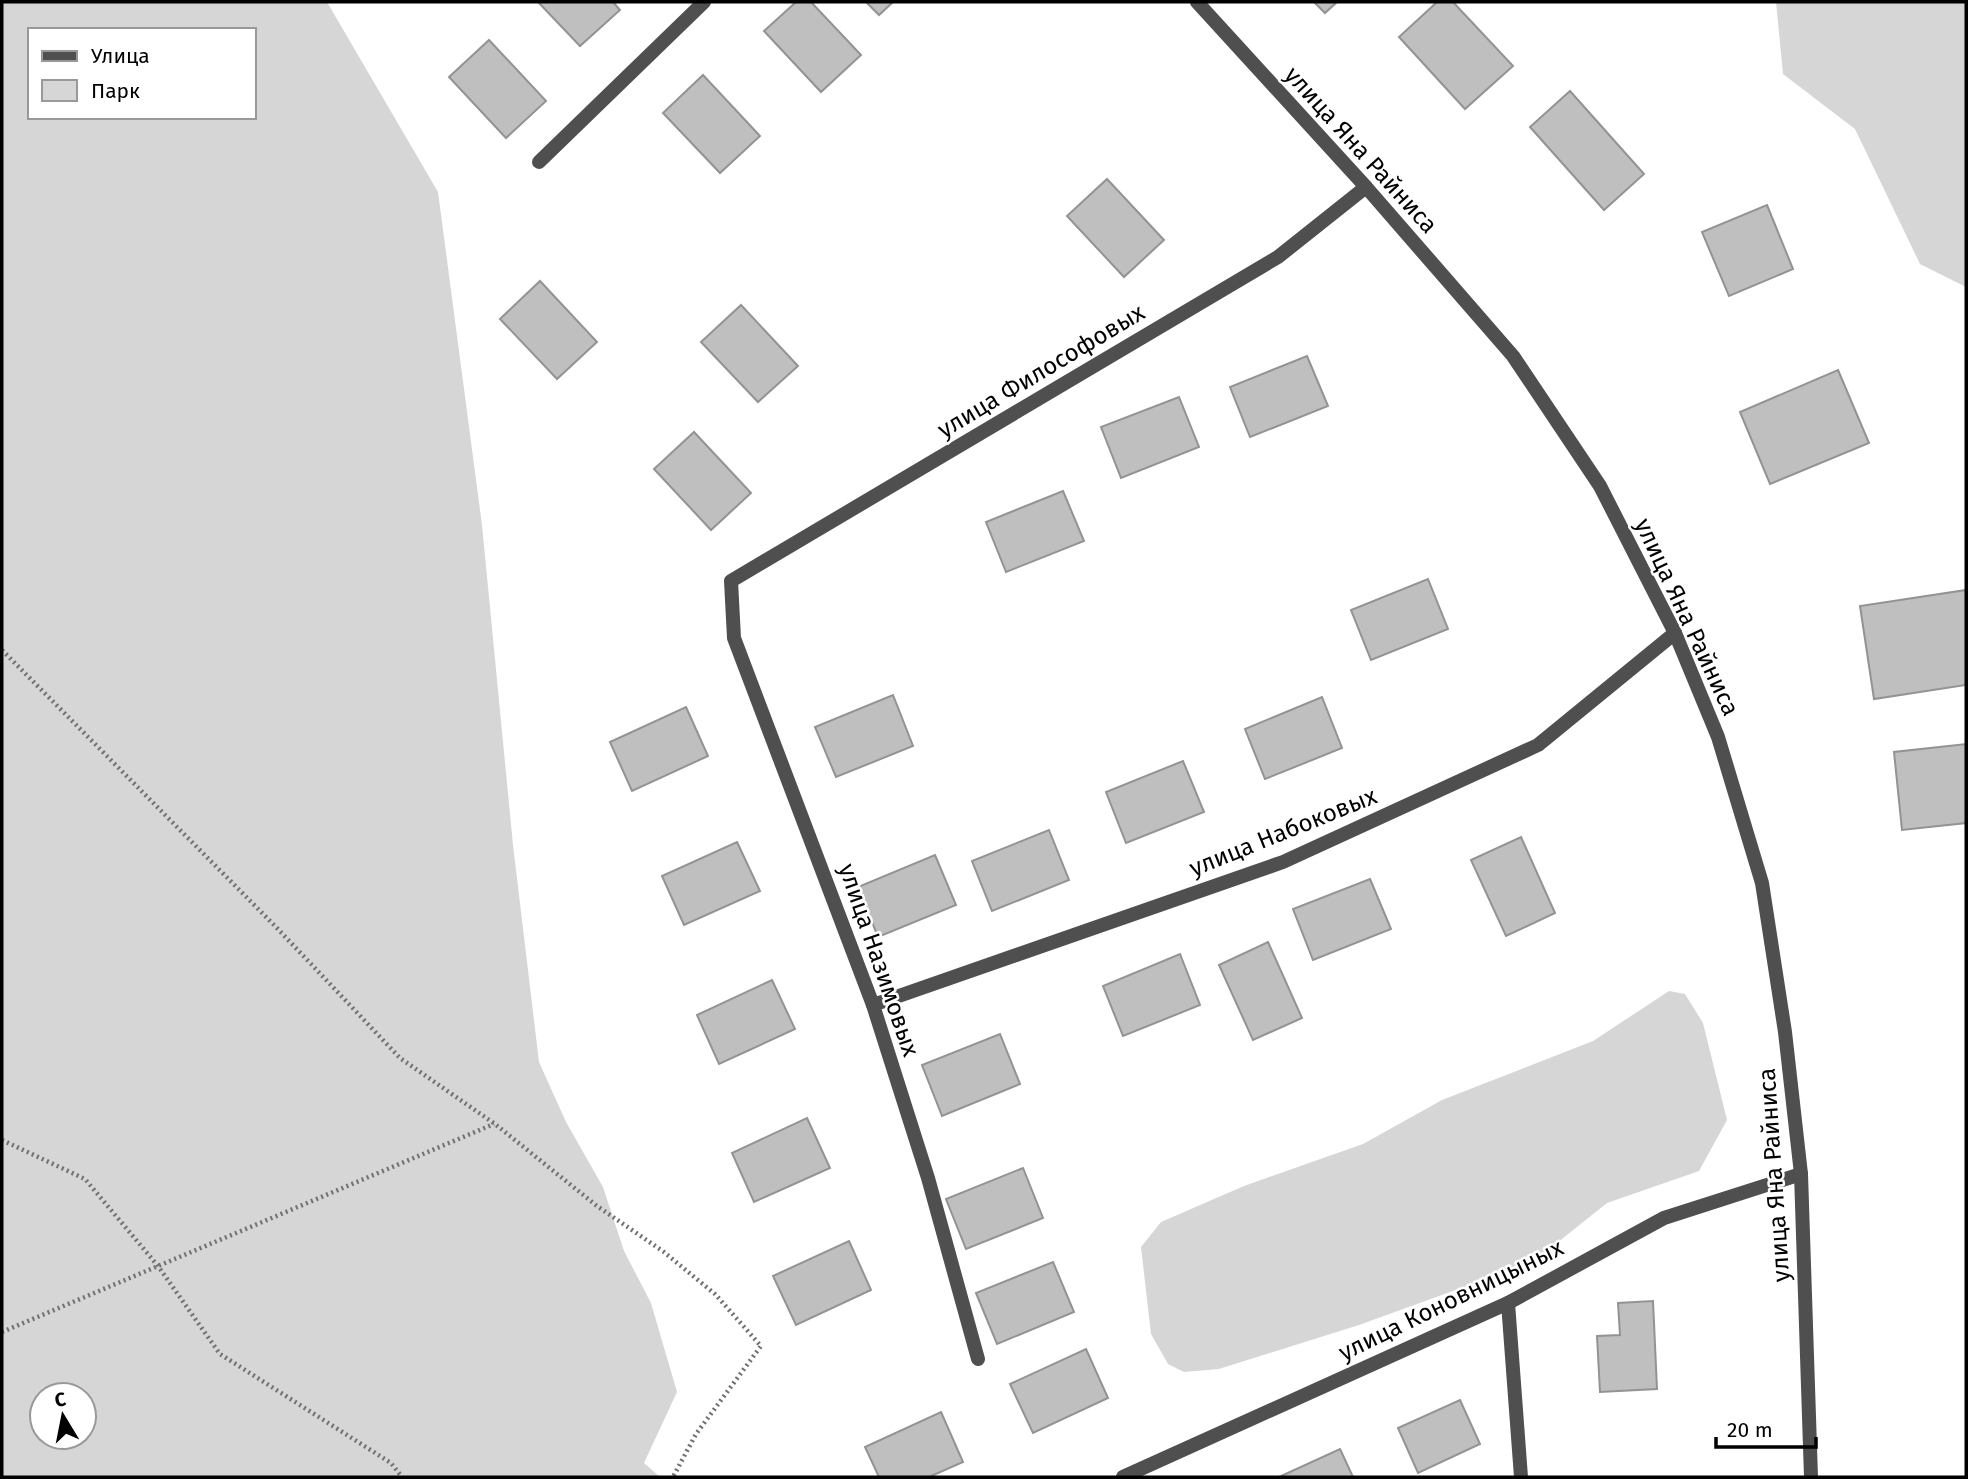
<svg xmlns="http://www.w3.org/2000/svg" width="1968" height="1479" font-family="'Fira Sans',sans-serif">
	<rect width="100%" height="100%" fill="#fff"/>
	<g fill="#d6d6d6" fill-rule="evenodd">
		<path d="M2,2H327L438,192L482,525L513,845L539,1062L566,1122L603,1187L624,1251L651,1303L677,1392L644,1463L660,1477H2ZM30,30H254V117H30ZM84,1395V1437H42V1395Z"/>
		<polygon points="1776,2 1966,2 1966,287 1920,264 1855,129 1783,74"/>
		<polygon points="1669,991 1685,994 1703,1023 1727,1120 1699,1171 1607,1203 1533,1262 1359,1325 1219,1369 1184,1372 1168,1364 1151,1334 1141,1247 1161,1222 1244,1186 1363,1144 1442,1100 1593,1041"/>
	</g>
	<g fill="#bfbfbf" stroke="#939393" stroke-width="2">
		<polygon points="538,2 613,2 620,10 580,46"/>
		<polygon points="796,2 811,2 861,55 821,92 764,31"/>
		<polygon points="866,2 893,2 879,15"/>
		<polygon points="1314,2 1337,2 1325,13"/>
		<polygon points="1437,2 1453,2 1513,66 1465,109 1399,37"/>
		<polygon points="489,40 546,101 506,138 449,77"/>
		<polygon points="703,75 760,136 720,173 663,113"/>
		<polygon points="1570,91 1644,174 1604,210 1530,127"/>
		<polygon points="1107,179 1164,240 1124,277 1067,216"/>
		<polygon points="1767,205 1793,269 1729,296 1702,232"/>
		<polygon points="540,281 597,342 557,379 500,319"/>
		<polygon points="741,305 798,366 758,402 701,342"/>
		<polygon points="1307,356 1328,406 1250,437 1230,387"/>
		<polygon points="1838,370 1869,443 1770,484 1740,412"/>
		<polygon points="1179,397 1199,447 1121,478 1101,427"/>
		<polygon points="694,432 751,493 711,530 654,469"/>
		<polygon points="1063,491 1084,541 1006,572 986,522"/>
		<polygon points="1428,579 1448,629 1371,660 1351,610"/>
		<polygon points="1966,590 1966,685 1874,699 1860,606"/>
		<polygon points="893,695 913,746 836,777 815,727"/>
		<polygon points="1322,697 1342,748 1265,779 1245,729"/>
		<polygon points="686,707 708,756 632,791 610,742"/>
		<polygon points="1966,744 1966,823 1902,830 1894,752"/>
		<polygon points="1183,761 1204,812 1126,843 1106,792"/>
		<polygon points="1049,830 1069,880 992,911 972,861"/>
		<polygon points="1521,837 1555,913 1506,936 1471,860"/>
		<polygon points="737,842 760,891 684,925 662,876"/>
		<polygon points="935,855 956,905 878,937 858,887"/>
		<polygon points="1370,879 1391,929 1313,960 1293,909"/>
		<polygon points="1268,942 1302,1018 1253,1040 1219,965"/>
		<polygon points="1180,954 1200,1005 1123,1036 1103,986"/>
		<polygon points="772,980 795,1029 719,1064 697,1015"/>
		<polygon points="1000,1034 1020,1084 942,1116 922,1065"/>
		<polygon points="807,1118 830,1168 754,1202 732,1153"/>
		<polygon points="1023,1168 1043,1218 966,1249 946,1199"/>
		<polygon points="849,1241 871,1290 796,1325 773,1276"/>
		<polygon points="1053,1262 1074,1312 997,1344 976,1293"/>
		<polygon points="1653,1301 1657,1389 1600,1392 1597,1336 1620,1335 1618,1303"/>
		<polygon points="1086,1349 1108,1398 1033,1433 1010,1384"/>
		<polygon points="1460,1400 1480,1444 1418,1473 1398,1428"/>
		<polygon points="941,1412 963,1462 929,1477 879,1477 865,1447"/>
		<polygon points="1340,1449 1353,1477 1279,1477"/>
	</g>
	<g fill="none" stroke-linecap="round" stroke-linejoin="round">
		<g stroke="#717171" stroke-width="4.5" stroke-dasharray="2 3.5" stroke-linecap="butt">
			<polyline points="2,650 275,926 400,1058 495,1124 597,1206 664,1252 715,1294 761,1346 696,1434 673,1477"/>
			<polyline points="2,1140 85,1179 158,1266 220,1354 391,1463 402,1477"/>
			<polyline points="2,1332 494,1124"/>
		</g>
		<g stroke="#4f4f4f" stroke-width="14">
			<polyline points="539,162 704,2"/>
			<polyline points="873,1005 1283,862 1538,745 1675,633"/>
			<polyline points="1508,1303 1521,1477"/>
			<polyline points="978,1359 928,1178 873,1005 734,638 731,581 1278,257 1366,187"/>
			<polyline points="1123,1477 1508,1303 1664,1218 1801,1174"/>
		</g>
		<polyline stroke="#4f4f4f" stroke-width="14" points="1197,2 1366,187 1513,356 1600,486 1675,633 1718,737 1762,883 1785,1032 1801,1174 1811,1477"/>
	</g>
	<g text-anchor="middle" stroke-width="5" stroke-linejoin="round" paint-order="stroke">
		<g font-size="24" fill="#000" stroke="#fff">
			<text transform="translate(1361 150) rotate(48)" y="8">улица Яна Райниса</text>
			<text transform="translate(1041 371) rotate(-31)" y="8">улица Философовых</text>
			<text transform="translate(1687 617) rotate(65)" y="8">улица Яна Райниса</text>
			<text transform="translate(1283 832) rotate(-22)" y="8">улица Набоковых</text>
			<text transform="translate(879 960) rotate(71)" y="8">улица Назимовых</text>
			<text transform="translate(1774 1175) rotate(-94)" y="8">улица Яна Райниса</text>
			<text transform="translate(1451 1300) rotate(-26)" y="8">улица Коновницыных</text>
		</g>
	</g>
	<rect width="1968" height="1479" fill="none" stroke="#000000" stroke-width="7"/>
	<rect x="28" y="28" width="228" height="91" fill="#ffffff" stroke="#999999" stroke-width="2"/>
	<rect x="42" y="51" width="35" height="10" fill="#4f4f4f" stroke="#999999" stroke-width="2"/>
	<text x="91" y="63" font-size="21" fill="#000000">Улица</text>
	<rect x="42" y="80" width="35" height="21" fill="#d6d6d6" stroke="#999999" stroke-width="2"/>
	<text x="91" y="98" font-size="21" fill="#000000">Парк</text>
	<g transform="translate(63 1416) rotate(350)"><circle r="33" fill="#ffffff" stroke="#999999" stroke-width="2"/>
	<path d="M0-5L12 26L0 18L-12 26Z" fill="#000000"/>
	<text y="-10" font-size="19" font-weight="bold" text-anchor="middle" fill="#000000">С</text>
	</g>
	<path d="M1716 1437v10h100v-10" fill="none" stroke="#000000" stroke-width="3.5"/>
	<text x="1727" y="1437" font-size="21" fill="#000000" stroke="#ffffff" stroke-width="5" paint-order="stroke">20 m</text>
</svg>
